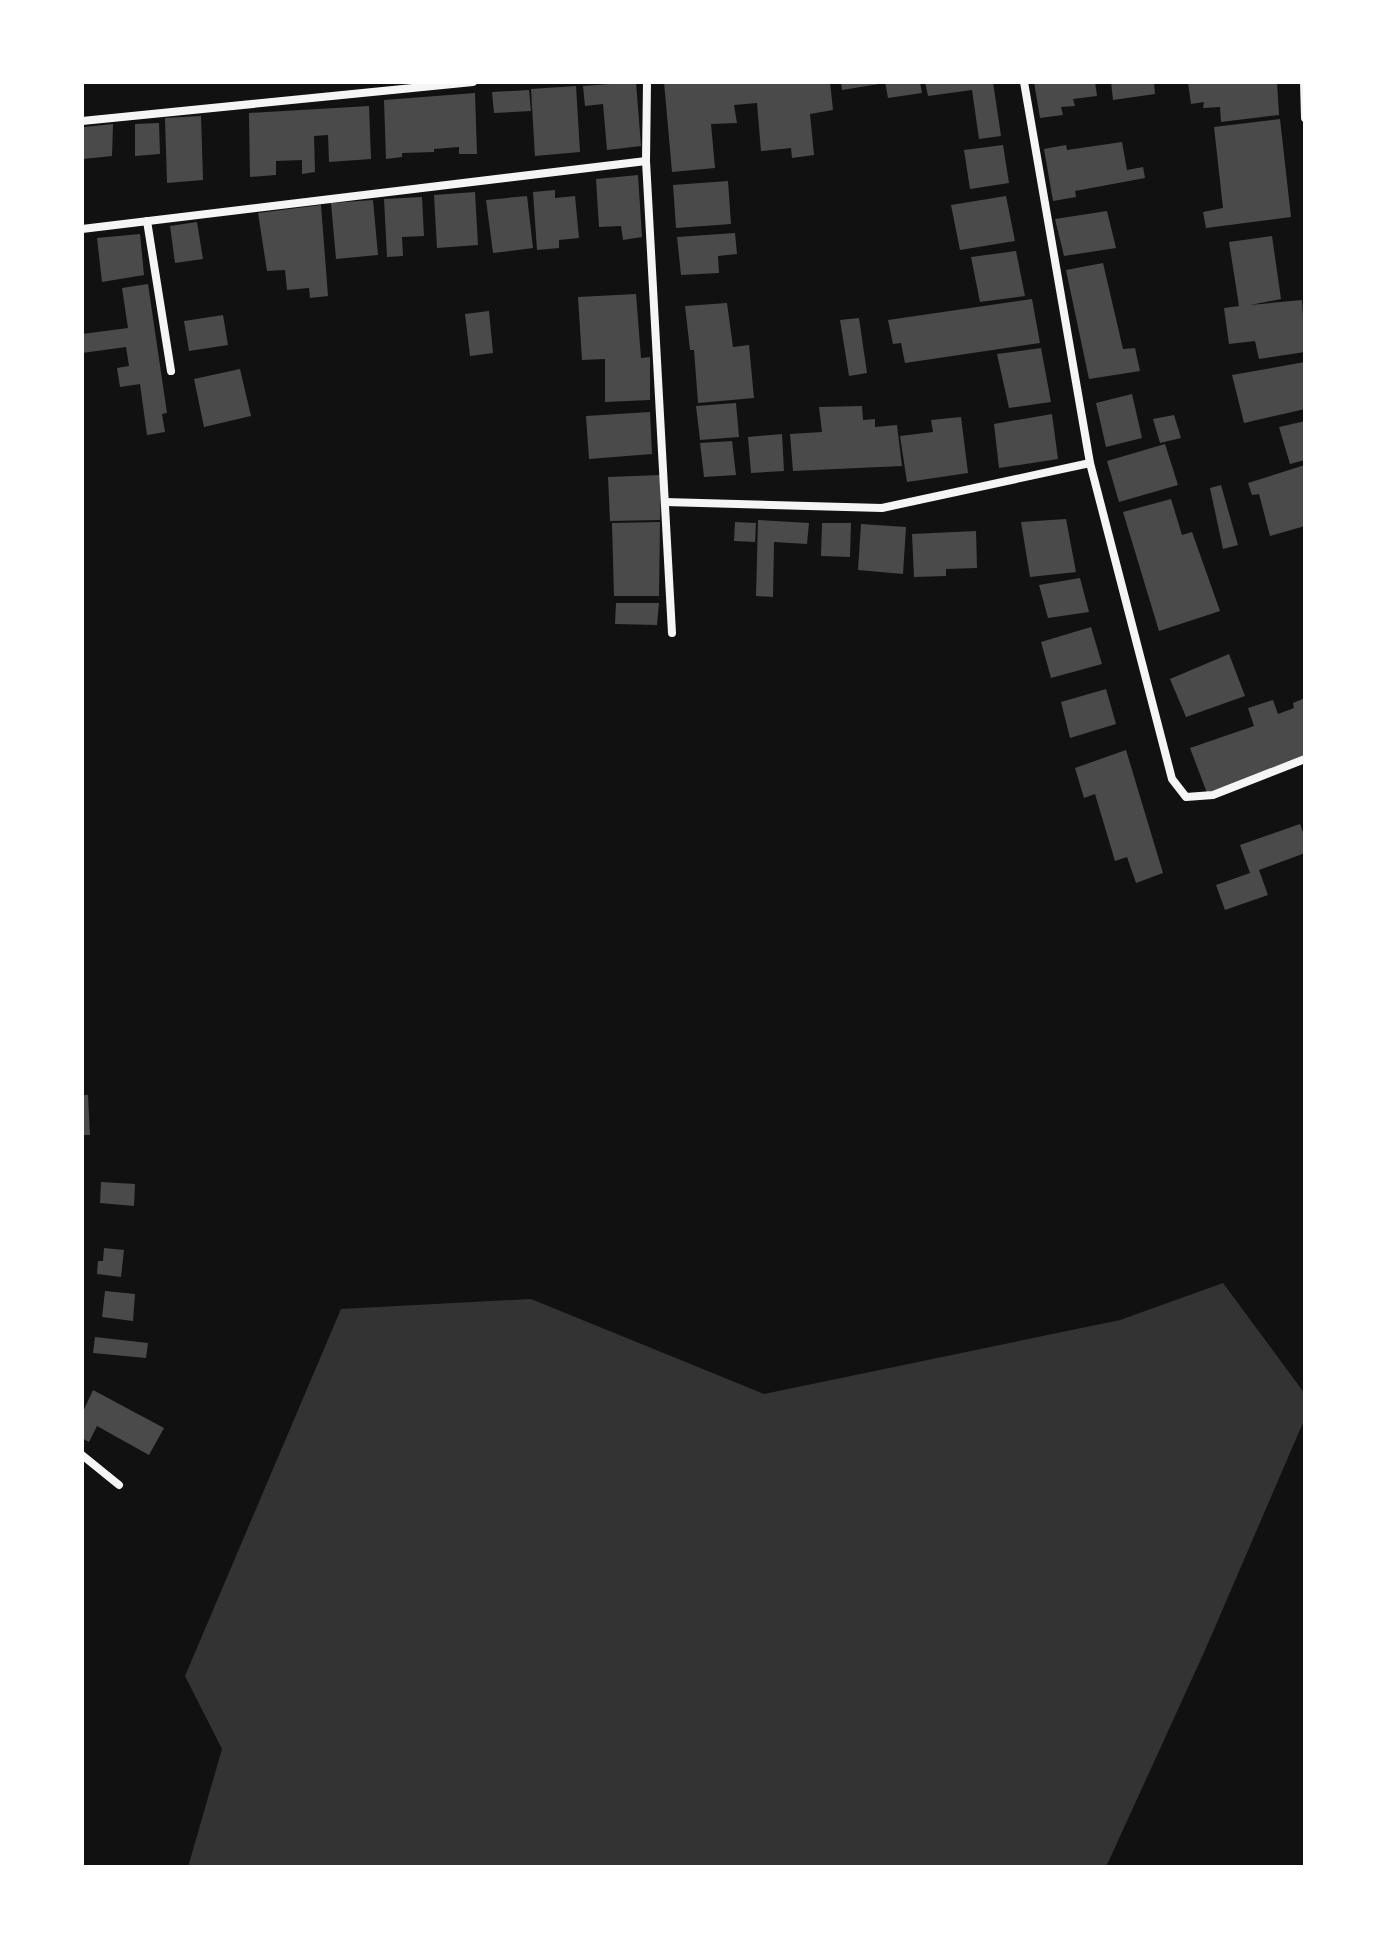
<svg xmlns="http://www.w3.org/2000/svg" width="1387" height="1949" font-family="'Crimson Pro',serif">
	<rect width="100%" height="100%" fill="#111"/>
	<polygon fill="#333" points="1223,1283 1305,1394 1305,1418 1206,1648 1106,1867 188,1867 222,1749 185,1676 341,1309 531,1299 764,1394 1120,1320"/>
	<g fill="#4a4a4a">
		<polygon points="636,82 641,146 607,150 603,104 585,106 583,86"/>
		<polygon points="664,82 830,82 833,110 810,114 814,155 792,158 791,148 761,151 757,103 734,105 737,123 711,124 715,168 672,172"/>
		<polygon points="841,82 879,82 879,84 842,90"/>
		<polygon points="885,82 920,82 922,93 888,98"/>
		<polygon points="925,82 993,82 1001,136 979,139 972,90 928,96"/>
		<polygon points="1034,82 1095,82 1097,96 1073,99 1075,106 1061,107 1063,115 1040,118"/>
		<polygon points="1111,82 1154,82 1155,94 1113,100"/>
		<polygon points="1188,82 1277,82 1279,115 1221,122 1220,107 1203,108 1204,102 1191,104"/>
		<polygon points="576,86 580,152 535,156 531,89"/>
		<polygon points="529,90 531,111 494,113 492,92"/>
		<polygon points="475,93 477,154 459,154 459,147 434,149 434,152 402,153 402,157 386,159 384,100"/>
		<polygon points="369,106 371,159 329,162 328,135 314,136 315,172 302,174 302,160 276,161 276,175 250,177 249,113"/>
		<polygon points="201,116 203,180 167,183 165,118"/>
		<polygon points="1280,119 1291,217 1206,228 1203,212 1223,208 1214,127"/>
		<polygon points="159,123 160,154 135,156 135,124"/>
		<polygon points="113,124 112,156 83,159 84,127"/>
		<polygon points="1122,142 1127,170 1143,167 1145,178 1075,191 1076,197 1053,201 1044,149 1066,145 1067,150"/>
		<polygon points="1003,145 1009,183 970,189 964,150"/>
		<polygon points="638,175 642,237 623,240 621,226 599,227 596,179"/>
		<polygon points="728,181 731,224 676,228 673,185"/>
		<polygon points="555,190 555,198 575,196 579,238 559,240 559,248 537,250 533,192"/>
		<polygon points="475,192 478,245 437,248 434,195"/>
		<polygon points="527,196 533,248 493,253 486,200"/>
		<polygon points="1006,196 1015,241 960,250 951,205"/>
		<polygon points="422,197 424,236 402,237 403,256 387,257 384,199"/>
		<polygon points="373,200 378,255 336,259 331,203"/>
		<polygon points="321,205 328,296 310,298 309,288 287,290 285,270 267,271 258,213"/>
		<polygon points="1107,211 1116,248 1064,256 1055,219"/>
		<polygon points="197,222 203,259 175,263 170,226"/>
		<polygon points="735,233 737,254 718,256 719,273 681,275 677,237"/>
		<polygon points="140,234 144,275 102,282 97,238"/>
		<polygon points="1272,236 1281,299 1250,305 1302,300 1305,352 1259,359 1255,341 1229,344 1224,308 1239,306 1229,242"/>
		<polygon points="1016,251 1025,296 980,302 971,257"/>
		<polygon points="1103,263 1123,349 1135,348 1140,371 1089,379 1066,270"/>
		<polygon points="148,284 167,413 162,414 165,432 147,435 140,384 120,387 117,368 129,366 126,347 82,353 82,334 128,328 122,288"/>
		<polygon points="636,294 641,358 650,357 650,400 605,402 605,359 582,360 578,297"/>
		<polygon points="1032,299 1040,343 905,363 901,343 893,344 888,320"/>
		<polygon points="727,303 733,347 749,345 754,398 698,403 694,350 690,350 685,306"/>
		<polygon points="489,311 493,353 470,356 465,314"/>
		<polygon points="223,315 228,345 189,351 184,321"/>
		<polygon points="859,318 867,373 849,376 840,320"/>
		<polygon points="1041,348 1051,402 1009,408 997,354"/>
		<polygon points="1305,362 1305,409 1244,423 1232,375"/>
		<polygon points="240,369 251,416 204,427 194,379"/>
		<polygon points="1132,394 1142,438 1106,447 1096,403"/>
		<polygon points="736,403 739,437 700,440 696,406"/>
		<polygon points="862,406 863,420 875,419 875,427 897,425 902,466 793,471 790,434 822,432 819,407"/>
		<polygon points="650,412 652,454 589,459 586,416"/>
		<polygon points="1052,414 1058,459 999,468 994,424"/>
		<polygon points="1174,415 1181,438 1160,443 1153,419"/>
		<polygon points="961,417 968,473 907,482 900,436 933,432 931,420"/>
		<polygon points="1305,421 1305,460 1290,464 1279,427"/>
		<polygon points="782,434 784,471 751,473 748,437"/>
		<polygon points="732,441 736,475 704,477 700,443"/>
		<polygon points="1165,444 1178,485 1119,502 1107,461"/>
		<polygon points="1305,465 1305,526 1270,536 1259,494 1252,495 1248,483"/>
		<polygon points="661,475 660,520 610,521 608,477"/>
		<polygon points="1221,485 1238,545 1223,549 1210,488"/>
		<polygon points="1171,499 1182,535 1192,532 1220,611 1159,631 1123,512"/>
		<polygon points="1066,519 1076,572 1030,577 1021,522"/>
		<polygon points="758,520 809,523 807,544 774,542 773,597 756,596"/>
		<polygon points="660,522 659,596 614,596 612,523"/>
		<polygon points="735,522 756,523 755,542 734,541"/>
		<polygon points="822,523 851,523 850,557 821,556"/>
		<polygon points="861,524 906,527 903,574 858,570"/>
		<polygon points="976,531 977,568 946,569 946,576 914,577 912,534"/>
		<polygon points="1080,578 1089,612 1048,618 1039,585"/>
		<polygon points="616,603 659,603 657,625 615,624"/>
		<polygon points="1091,627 1102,664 1051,678 1041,642"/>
		<polygon points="1229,654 1245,696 1186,717 1170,679"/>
		<polygon points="1106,689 1116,724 1070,738 1061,702"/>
		<polygon points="1305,698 1305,757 1207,793 1190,748 1254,726 1248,708 1273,700 1278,714 1294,708 1293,703"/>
		<polygon points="1126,750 1163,873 1136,883 1127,857 1115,861 1095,794 1084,798 1075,768"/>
		<polygon points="1300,824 1305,838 1305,853 1259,870 1268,895 1225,910 1216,885 1250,873 1240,845"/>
		<polygon points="82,1095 88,1095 90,1135 82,1135"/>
		<polygon points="101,1182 135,1184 134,1206 100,1203"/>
		<polygon points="104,1248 124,1250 121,1277 97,1274 98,1261 103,1261"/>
		<polygon points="105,1291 135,1294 133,1321 102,1317"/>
		<polygon points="95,1337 148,1343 146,1358 93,1353"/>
		<polygon points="93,1390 164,1428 149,1455 97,1426 89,1442 82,1438 82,1414"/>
	</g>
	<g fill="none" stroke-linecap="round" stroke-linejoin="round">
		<g stroke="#f5f5f5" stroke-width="8">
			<polyline points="647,82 646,161 672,633"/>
			<polyline points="1024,82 1090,463 1172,779 1186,797 1213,795 1305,759"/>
			<polyline points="1304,82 1305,118"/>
			<polyline points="82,121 473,82"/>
			<polyline points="147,221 171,371"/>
			<polyline points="82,229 646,161"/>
			<polyline points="665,502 882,508 1090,463"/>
			<polyline points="82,1455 119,1485"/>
		</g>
	</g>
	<rect width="1387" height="1949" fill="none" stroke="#ffffff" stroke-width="168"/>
</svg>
